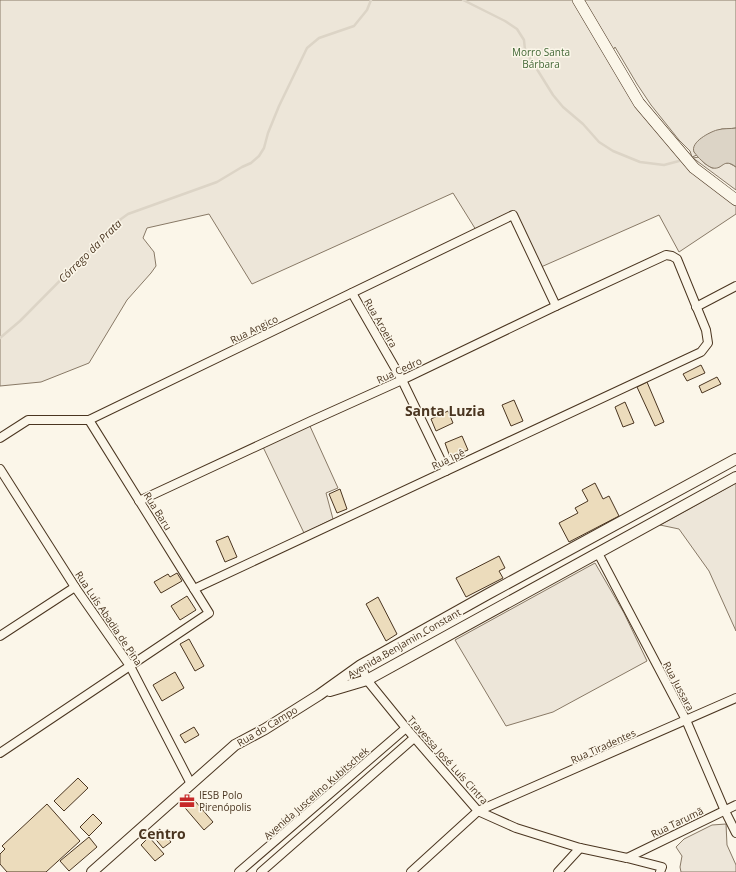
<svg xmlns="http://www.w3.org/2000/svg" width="736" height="872" font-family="'Open Sans',sans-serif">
	<rect width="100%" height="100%" fill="#fbf6e9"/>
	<g fill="#ede6d9" stroke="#887966">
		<polygon points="0,0 736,0 736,128 728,129 722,129 709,134 699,140 694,152 697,155 692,157 690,151 679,140 651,105 637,84 615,47 610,55 696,171 736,202 736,214 679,252 659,215 541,267 513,212 476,230 453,193 252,284 209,214 147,228 143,238 154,252 156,266 151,273 127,300 89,363 41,382 0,386"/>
		<polygon points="699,157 704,163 712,168 719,167 725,163 729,163 736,167 736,190 693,158"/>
		<polygon points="309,424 338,488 326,493 333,519 304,533 263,447"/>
		<polygon points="736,483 736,631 709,571 679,529 660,525"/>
		<polygon points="595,563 624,613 647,661 553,712 506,726 455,640"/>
		<polygon points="726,824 727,845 736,865 736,872 681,872 680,867 682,856 676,847 684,839 712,825"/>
	</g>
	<path fill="#dcd4c6" stroke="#887966" d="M736,128V167C723,157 723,170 713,168C708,167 702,161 698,157C697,155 695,154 694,152C690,142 710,132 717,130C724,128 730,129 736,128Z"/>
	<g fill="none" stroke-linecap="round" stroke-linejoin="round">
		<g stroke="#dcd4c6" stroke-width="2.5">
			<polyline points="463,0 505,21 517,29 524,40 525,50 553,95 563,107 583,124 599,142 613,151 640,162 664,165 679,161"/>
			<polyline points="0,338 20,321 121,219 128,214 217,182 242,167 251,163 259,156 264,148 268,133 279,106 307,48 319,38 354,26 367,10 371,0"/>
		</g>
	</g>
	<g fill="#ecdcbc" stroke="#4a3520">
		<polygon points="701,365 705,373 687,381 683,374"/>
		<polygon points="717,377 721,384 702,393 699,386"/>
		<polygon points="647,382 664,422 655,426 637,387"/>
		<polygon points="514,400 523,421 511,426 502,405"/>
		<polygon points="625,402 634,423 623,427 615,407"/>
		<polygon points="448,411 453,423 436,431 431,419"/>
		<polygon points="462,436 468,450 450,457 445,443"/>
		<polygon points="595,483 603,499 609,496 619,516 569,542 559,523 578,513 575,508 588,501 582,490"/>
		<polygon points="340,489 347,509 337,513 329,494"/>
		<polygon points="228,536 237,557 225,562 216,541"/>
		<polygon points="499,556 505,568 499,571 503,578 466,597 456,578"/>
		<polygon points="177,573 182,581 161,593 154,582 168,574 170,577"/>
		<polygon points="187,596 196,610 180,620 171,606"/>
		<polygon points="378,597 397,634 386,641 366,604"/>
		<polygon points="189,639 204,666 195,671 180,644"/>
		<polygon points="175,672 184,688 162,701 153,685"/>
		<polygon points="194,727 199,735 185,743 180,735"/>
		<polygon points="78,778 88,788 64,811 54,801"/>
		<polygon points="189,794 213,822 204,830 180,802"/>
		<polygon points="47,804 80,841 46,872 7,872 0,864 0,854 5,849 2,846"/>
		<polygon points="93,814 102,823 89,836 80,827"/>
		<polygon points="160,829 171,842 163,848 152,835"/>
		<polygon points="89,837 97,847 69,871 60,861"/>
		<polygon points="149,837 164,854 155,861 141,845"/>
	</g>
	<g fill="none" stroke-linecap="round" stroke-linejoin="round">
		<g stroke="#4a3520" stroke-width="10">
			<g id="minor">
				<polyline points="352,293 402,380 446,471"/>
				<polyline points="696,307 736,286"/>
				<polyline points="0,438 28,420 89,420 513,215 556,306"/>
				<polyline points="0,469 75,587 130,666 191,784"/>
				<polyline points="139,501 311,421 402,380 556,306 666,255 672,256 677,259 706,330 708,343 701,352 446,471 194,589"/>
				<polyline points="598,553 686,720 725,811 736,833"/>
				<polyline points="0,636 75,587"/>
				<polyline points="361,665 367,680 406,728 478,811 516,828 580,848 627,858 662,867 660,872"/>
				<polyline points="0,753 209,613 89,420"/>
				<polyline points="627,858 736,805"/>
				<polyline points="239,872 406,728"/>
				<polyline points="261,872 414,738"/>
				<polyline points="411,872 478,811 736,698"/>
				<polyline points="558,872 580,848"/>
			</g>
		</g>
		<g stroke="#4a3520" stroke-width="12">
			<g id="tertiary">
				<polyline points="330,691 367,680 736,477"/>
				<polyline points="92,872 235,745 265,729 319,695 361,665 488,594 736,459"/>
			</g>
		</g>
		<g stroke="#4a3520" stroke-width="12">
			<polyline id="secondary" points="578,0 639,103 694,168 736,200"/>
		</g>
		<use href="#minor" stroke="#fbf6e9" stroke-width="8"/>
		<use href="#tertiary" stroke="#fbf6e9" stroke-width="10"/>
		<use href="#secondary" stroke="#fbf6e9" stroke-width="11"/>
	</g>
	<defs>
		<g id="office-bare" transform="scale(1.2)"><path d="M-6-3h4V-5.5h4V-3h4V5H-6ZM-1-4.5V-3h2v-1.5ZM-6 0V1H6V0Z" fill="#c62828" stroke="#fbf6e9" stroke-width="2.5" paint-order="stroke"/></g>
	</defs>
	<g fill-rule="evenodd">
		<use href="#office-bare" x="187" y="801"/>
	</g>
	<g text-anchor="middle" stroke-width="3" stroke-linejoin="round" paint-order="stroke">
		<g font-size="10" fill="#436837" stroke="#fbf6e9">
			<text x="541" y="56">Morro Santa<tspan x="541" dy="12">Bárbara</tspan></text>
		</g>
		<g font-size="10" fill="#4a3520" stroke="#fbf6e9">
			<text transform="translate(381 323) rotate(60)" y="4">Rua Aroeira</text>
			<text transform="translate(254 329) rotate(-26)" y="4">Rua Angico</text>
			<text transform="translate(399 370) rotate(-25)" y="4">Rua Cedro</text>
			<text transform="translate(448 459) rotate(-25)" y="4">Rua Ipê</text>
			<text transform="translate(158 511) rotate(58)" y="4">Rua Baru</text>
			<text transform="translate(109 618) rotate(56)" y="4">Rua Luís Abadia de Pina</text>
			<text transform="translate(404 643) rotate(-30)" y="4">Avenida Benjamin Constant</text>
			<text transform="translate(679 686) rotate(62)" y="4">Rua Jussara</text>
			<text transform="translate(267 726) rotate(-31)" y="4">Rua do Campo</text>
			<text transform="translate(603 746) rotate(-24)" y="4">Rua Tiradentes</text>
			<text transform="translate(448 760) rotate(48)" y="4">Travessa José Luís Cintra</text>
			<text transform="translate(316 793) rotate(-41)" y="4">Avenida Juscelino Kubitschek</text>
			<text transform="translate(677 822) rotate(-26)" y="4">Rua Tarumã</text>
		</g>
		<g font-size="10" fill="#4a3520" stroke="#fbf6e9" text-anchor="start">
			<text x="199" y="799">IESB Polo<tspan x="199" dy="12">Pirenópolis</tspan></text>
		</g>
		<g font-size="11" font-style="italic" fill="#4a3520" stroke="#fbf6e9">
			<text transform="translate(90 251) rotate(-45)" y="4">Córrego da Prata</text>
		</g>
		<g font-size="14" font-weight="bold" fill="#4a3520" stroke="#fbf6e9">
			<text x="445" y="416">Santa Luzia</text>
			<text x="162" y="839">Centro</text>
		</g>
	</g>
</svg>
